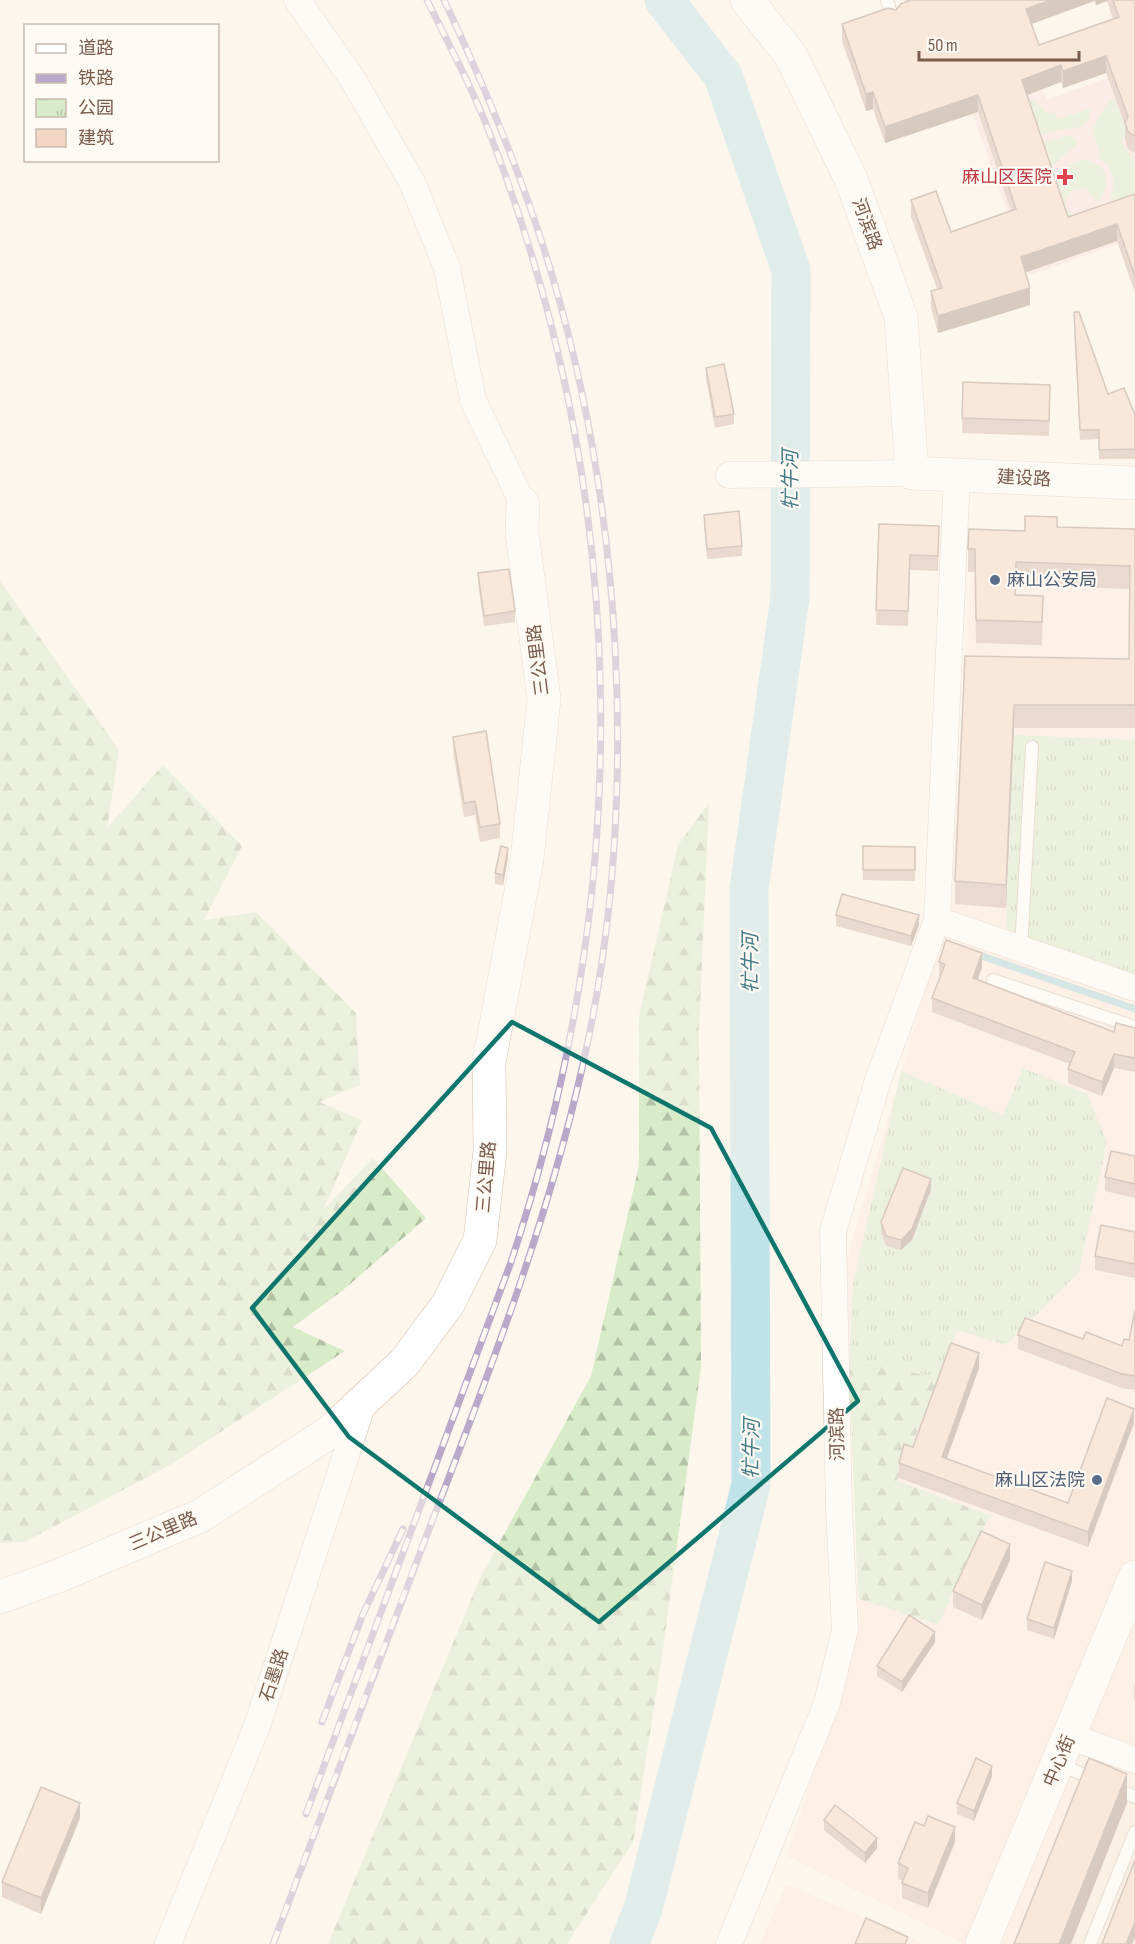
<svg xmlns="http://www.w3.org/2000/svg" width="1135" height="1944" font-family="'Sofia Sans Condensed','Noto Sans SC',sans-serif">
	<defs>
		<pattern id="forest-firs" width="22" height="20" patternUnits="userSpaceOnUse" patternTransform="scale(1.5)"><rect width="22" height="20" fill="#d8ecc9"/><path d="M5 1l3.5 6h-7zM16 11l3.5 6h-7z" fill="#b4c2a5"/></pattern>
		<pattern id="park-tufts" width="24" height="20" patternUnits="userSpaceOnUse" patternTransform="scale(1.5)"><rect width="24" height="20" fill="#d8ecc9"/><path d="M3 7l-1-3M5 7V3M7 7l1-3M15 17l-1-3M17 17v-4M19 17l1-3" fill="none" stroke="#b4c2a5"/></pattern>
	</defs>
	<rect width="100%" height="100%" fill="#fdf6ec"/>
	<polygon fill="#f5e8da" points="1085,1767 1135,1787 1135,1944 1012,1944"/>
	<g fill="#fde8e0">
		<polygon points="1135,528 1135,1787 1085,1768 1012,1944 964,1944 787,1856 859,1627 846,1262 925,991 951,912 973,530"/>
		<polygon points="786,1884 925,1944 760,1944"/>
	</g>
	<polygon fill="#fbdfe3" points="1135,68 1135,238 1030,275 973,115 1043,91 1047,100"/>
	<g fill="#d8ecc9">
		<path d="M1115,98L1126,132L1122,143L1135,162V207L1110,199C1117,179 1113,170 1098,156L1100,153L1092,130L1108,101Z"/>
		<polygon points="1035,100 1046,112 1055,113 1059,119 1090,108 1089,120 1080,127 1039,134 1029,102"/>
		<polygon points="1068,135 1073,137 1078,144 1050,168 1042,147 1044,143"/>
		<path d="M1085,159L1101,166C1110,180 1107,189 1098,202L1085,188L1072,190L1066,197V210L1075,218L1070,229L1057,182L1069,165Z"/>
	</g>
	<g fill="url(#forest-firs)">
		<polygon points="0,581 119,750 107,828 163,765 242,846 204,920 256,912 356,1013 360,1085 319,1102 362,1120 324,1209 373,1158 426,1218 342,1291 293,1327 345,1351 170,1465 25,1542 0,1543"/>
		<polygon points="709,803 699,1031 701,1367 662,1657 633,1842 567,1944 328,1944 480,1578 591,1376 639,1165 639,1016 678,845"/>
		<polygon points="849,1358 939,1378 897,1481 990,1515 938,1625 858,1599"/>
	</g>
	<g fill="url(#park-tufts)">
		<polygon points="1013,735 1135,740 1135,976 1087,963 1006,928"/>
		<polygon points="1023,1068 1087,1094 1107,1142 1079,1272 1006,1345 958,1330 939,1378 849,1358 853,1284 901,1071 1003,1115"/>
	</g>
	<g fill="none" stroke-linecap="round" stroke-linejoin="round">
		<polyline stroke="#a5d3da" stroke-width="7" points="976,954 1135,1009"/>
		<polyline stroke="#bfe3e8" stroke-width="39" points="629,1944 643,1909 751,1485 749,889 790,597 791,270 723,76 664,0"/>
		<g stroke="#d1beb0" stroke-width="14">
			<g id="lane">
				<polyline points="887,0 893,19"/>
				<polyline points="1021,950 1032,747"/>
				<polyline points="993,980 1135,1027"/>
				<polyline points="1059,1764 1098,1781"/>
				<polyline points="1114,1788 1135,1797"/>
				<polyline points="1090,1944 1135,1832"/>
			</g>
		</g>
		<g stroke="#d1beb0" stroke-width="27">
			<g id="street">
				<polyline points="297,0 352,78 413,184 447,268 473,400 523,504"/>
				<polyline points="729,475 912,473"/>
				<polyline points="957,475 937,920 1135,988"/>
				<polyline points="1069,1736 1135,1760"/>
				<polyline points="168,1944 257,1726 364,1400"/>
				<polyline points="729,1944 827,1703 845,1630 839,1509 833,1231 878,1080 937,920"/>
			</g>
		</g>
		<g stroke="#d6c0b0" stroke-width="34">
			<g id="secondary">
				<polyline points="747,0 791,56 851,179 901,317 912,473 1135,483"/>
				<polyline points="0,1597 58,1576 200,1516 330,1432 405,1362 448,1304 480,1240 490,1151 489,1062 527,859 544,699 522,532 523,504"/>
				<polyline points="982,1944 1135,1577"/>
			</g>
		</g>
		<use href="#lane" stroke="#fff" stroke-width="12"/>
		<use href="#street" stroke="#fff" stroke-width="26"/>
		<use href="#secondary" stroke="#fff" stroke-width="33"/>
		<g stroke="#b9a8c9" stroke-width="7">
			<g id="rail">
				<polyline points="322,1722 363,1614 403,1529"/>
				<path d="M306,1814L511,1262C634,891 633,509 493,142C475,93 450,47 427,0"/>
				<path d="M273,1944C325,1804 377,1664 431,1524C493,1363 556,1201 590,1031C638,790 622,510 552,275C524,180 486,89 444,0"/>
			</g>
		</g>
		<use href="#rail" stroke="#fffaf3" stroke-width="4.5" stroke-dasharray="14" stroke-linecap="butt"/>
	</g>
	<g fill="#d1b7a8" fill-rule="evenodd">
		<path d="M905,0H1135V153L1128,149L1125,139V125L1106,73L1063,88L1061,82L1027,95L1068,217L1135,194V293L1117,241L1026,272L1030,305L938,333L931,308V291L937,289L911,217V200L951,232L1011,211L978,112L885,143L873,109L866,111L842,41V24L896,10L906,2ZM1094,1L1096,5L1107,1L1113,19L1039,45L1032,24Z"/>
		<polygon points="1074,312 1108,394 1135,415 1135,459 1099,459 1099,439 1080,440"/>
		<polygon points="706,368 734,414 734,424 715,428 706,378"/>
		<polygon points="963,382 1050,400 1049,436 962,433"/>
		<polygon points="704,515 742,546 742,556 707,559 704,525"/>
		<polygon points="879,524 939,541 938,571 910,570 908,626 876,625"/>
		<polygon points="1057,527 1135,529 1135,728 1014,728 1006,908 955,904 955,881 965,656 1129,659 1130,589 1016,585 1016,595 1043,596 1042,645 976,643 975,572 968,572 968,549 1025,531"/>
		<polygon points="478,573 515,611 515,622 484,626 478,583"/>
		<polygon points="453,737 500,824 500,838 480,842 475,815 464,817 453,751"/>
		<polygon points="863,846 915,847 915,881 863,880"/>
		<polygon points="508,858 503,885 495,884 495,873"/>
		<polygon points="836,915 919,925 911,946 836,926"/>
		<polygon points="939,962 982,967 978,979 1114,1032 1135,1028 1135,1072 1114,1068 1102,1096 1068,1083 1068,1069 1070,1064 932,1012 932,998 940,976 939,976"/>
		<polygon points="1135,1156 1135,1198 1105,1191 1105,1177"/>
		<polygon points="931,1189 912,1240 901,1250 886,1246 881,1233 881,1222"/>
		<polygon points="1135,1232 1135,1278 1095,1270 1095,1256"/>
		<polygon points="1135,1310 1135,1390 1122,1388 1018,1349 1018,1335 1083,1339 1122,1346 1129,1340"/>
		<polygon points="979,1368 946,1459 1068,1503 1134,1423 1088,1547 899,1478 899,1463"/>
		<polygon points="1010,1560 982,1620 953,1607 953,1591"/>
		<polygon points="1072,1581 1054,1639 1027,1630 1027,1619"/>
		<polygon points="935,1642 902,1692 877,1676 877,1666"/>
		<polygon points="1135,1682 1135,1700 1134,1699 1134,1686"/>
		<polygon points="992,1776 974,1821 957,1814 957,1803"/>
		<polygon points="80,1818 41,1914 2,1897 2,1882"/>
		<polygon points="824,1820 877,1848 865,1863 824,1830"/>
		<polygon points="955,1842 928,1908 902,1898 902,1883 903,1881 898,1879 898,1863"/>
	</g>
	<g fill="#aa9588">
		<polygon points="1051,0 1094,0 1094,1 1026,26 1026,9"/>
		<polygon points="1096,0 1107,0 1107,1 1096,5"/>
		<polygon points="1106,56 1106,73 1063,88 1063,71"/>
		<polygon points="1061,65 1061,82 1022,97 1022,80"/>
		<polygon points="873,92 873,109 866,111 866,94"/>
		<polygon points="978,95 978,112 885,143 885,127"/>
		<polygon points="1117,224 1117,241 1021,274 1021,257"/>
		<polygon points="1030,288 1030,305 938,333 938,316"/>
		<polygon points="1014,705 1014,728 1006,908 1006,885"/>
		<polygon points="508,848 508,858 503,885 503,875"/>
		<polygon points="919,915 919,925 911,946 911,936"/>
		<polygon points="982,953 982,967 973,992 973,978"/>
		<polygon points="1114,1054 1114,1068 1102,1096 1102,1082"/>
		<polygon points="931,1179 931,1189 912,1240 901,1250 901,1240"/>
		<polygon points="979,1353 979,1368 942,1472 942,1457"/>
		<polygon points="1134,1409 1134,1423 1088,1547 1088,1532"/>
		<polygon points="1010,1544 1010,1560 982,1620 982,1605"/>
		<polygon points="1072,1571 1072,1581 1054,1639 1054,1628"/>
		<polygon points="935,1632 935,1642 902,1692 902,1682"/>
		<polygon points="992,1766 992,1776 974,1821 974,1811"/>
		<polygon points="1127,1774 1127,1803 1071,1944 1059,1944"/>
		<polygon points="80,1803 80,1818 41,1914 41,1898"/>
		<polygon points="955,1827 955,1842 928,1908 928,1893"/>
		<polygon points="877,1838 877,1848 865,1863 865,1853"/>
		<polygon points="1135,1922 1135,1938 1132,1944 1126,1944"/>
	</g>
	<g fill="#f3d5c3" stroke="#aa9588" stroke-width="1.5">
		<polygon points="911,0 1051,0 1026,9 1039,45 1119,17 1113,0 1135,0 1135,136 1128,132 1125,122 1128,117 1106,56 1063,71 1061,65 1022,80 1068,217 1135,194 1135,276 1117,224 1021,257 1030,288 938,316 931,291 942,288 911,200 936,191 951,232 1016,209 978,95 885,127 873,92 866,94 842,24 888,8 896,10 901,4"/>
		<polygon points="1074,312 1079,312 1108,394 1124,388 1135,415 1135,449 1099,450 1099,430 1080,430"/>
		<polygon points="724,364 734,414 715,417 706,368"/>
		<polygon points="963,382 1050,385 1049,421 962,418"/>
		<polygon points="739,511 742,546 707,549 704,515"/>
		<polygon points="1025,516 1057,517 1057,527 1135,529 1135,705 1014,705 1006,885 955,881 965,656 1129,659 1130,566 1016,562 1015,595 1043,596 1042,622 976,620 975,549 968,549 969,529 1025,531"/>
		<polygon points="879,524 939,526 938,556 910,555 908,611 876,610"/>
		<polygon points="509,569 515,611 484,616 478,573"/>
		<polygon points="486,731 500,824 480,827 475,801 464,803 453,737"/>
		<polygon points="501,846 508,848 503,875 495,873"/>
		<polygon points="863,846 915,847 915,870 863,870"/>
		<polygon points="842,894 919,915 911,936 836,915"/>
		<polygon points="946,940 982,953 973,978 1114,1032 1116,1023 1135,1028 1135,1058 1114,1054 1102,1082 1068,1069 1075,1052 932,998 945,964 939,962"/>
		<polygon points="1111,1151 1135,1156 1135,1184 1105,1177"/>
		<polygon points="903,1168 931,1179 912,1229 901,1240 886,1236 881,1222"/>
		<polygon points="1101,1225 1135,1232 1135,1264 1095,1256"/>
		<polygon points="1135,1310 1135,1376 1122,1374 1018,1335 1025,1318 1083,1339 1086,1332 1122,1346 1124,1339 1129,1340"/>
		<polygon points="951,1343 979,1353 942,1457 1068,1503 1107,1398 1134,1409 1088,1532 899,1463 904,1444 913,1447"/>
		<polygon points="981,1531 1010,1544 982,1605 953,1591"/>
		<polygon points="1045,1562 1072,1571 1054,1628 1027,1619"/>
		<polygon points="909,1615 935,1632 902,1682 877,1666"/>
		<polygon points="976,1758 992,1766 974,1811 957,1803"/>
		<polygon points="1089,1758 1127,1774 1059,1944 1014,1944"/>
		<polygon points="41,1787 80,1803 41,1898 2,1882"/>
		<polygon points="835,1805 877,1838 865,1853 824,1820"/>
		<polygon points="928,1816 955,1827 928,1893 902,1883 908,1868 898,1863 915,1822 924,1826"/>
		<polygon points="1135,1860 1135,1922 1126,1944 1102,1944"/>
		<polygon points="866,1918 908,1937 905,1944 855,1944"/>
	</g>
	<path d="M0 0H1135V1944H0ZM512,1022L711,1128L858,1401L599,1622L349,1437L252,1308Z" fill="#fdf6ec" fill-opacity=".55" fill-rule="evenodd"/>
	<path fill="none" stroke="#0f766e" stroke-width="4.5" stroke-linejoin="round" d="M512,1022L711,1128L858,1401L599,1622L349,1437L252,1308Z"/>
	<path fill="#e0444e" stroke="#fffaf3" stroke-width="2" d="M1062 168h6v6h6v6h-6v6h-6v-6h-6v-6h6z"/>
	<g fill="#5c6f8a" stroke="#fffaf3" stroke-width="2">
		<circle cx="995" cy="580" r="6"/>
		<circle cx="1097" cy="1480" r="6"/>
	</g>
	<g text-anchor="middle" stroke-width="4.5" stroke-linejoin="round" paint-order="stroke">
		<g font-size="18" fill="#be3a42" stroke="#fffaf3" text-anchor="end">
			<text x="1052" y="183">麻山区医院</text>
		</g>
		<g font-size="18" fill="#7a5c4d" stroke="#fffaf3">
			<text transform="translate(867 224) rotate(70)" y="6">河滨路</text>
			<text transform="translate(1024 478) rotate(3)" y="6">建设路</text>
			<text transform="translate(538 660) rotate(-97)" y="6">三公里路</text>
			<text transform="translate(486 1177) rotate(-85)" y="6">三公里路</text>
			<text transform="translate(837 1434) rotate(-91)" y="6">河滨路</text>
			<text transform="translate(163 1531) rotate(-23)" y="6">三公里路</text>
			<text transform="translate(274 1675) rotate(-72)" y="6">石墨路</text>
			<text transform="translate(1059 1761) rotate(-67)" y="6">中心街</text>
		</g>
		<g font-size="18" fill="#4e5e75" stroke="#fffaf3" text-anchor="start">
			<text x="1007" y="586">麻山公安局</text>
			<text x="1085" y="1486" text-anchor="end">麻山区法院</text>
		</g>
		<g font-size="20" font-style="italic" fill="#437c86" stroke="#fffaf3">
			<text transform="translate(790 480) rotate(-90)" y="7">牤牛河</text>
			<text transform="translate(750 963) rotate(-90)" y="7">牤牛河</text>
			<text transform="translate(751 1449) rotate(-89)" y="7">牤牛河</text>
		</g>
	</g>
	<rect x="24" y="24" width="195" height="138" fill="#fffaf3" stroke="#cabbb1" stroke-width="1.5"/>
	<rect x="36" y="44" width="30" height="9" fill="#ffffff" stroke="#cabbb1" stroke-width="1.5"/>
	<text x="78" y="54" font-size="18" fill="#7a5c4d">道路</text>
	<rect x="36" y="74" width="30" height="9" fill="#b9a8c9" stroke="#cabbb1" stroke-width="1.5"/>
	<text x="78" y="84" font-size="18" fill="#7a5c4d">铁路</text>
	<rect x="36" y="99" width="30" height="18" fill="url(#park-tufts)" stroke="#cabbb1" stroke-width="1.5"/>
	<text x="78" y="114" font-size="18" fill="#7a5c4d">公园</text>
	<rect x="36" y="129" width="30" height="18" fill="#f3d5c3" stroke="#cabbb1" stroke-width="1.5"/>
	<text x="78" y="144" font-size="18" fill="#7a5c4d">建筑</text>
	<path d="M919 51v9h160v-9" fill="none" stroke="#7a5c4d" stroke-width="3"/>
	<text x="928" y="51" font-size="18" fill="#7a5c4d" stroke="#fffaf3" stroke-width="4.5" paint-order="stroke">50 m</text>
</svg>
